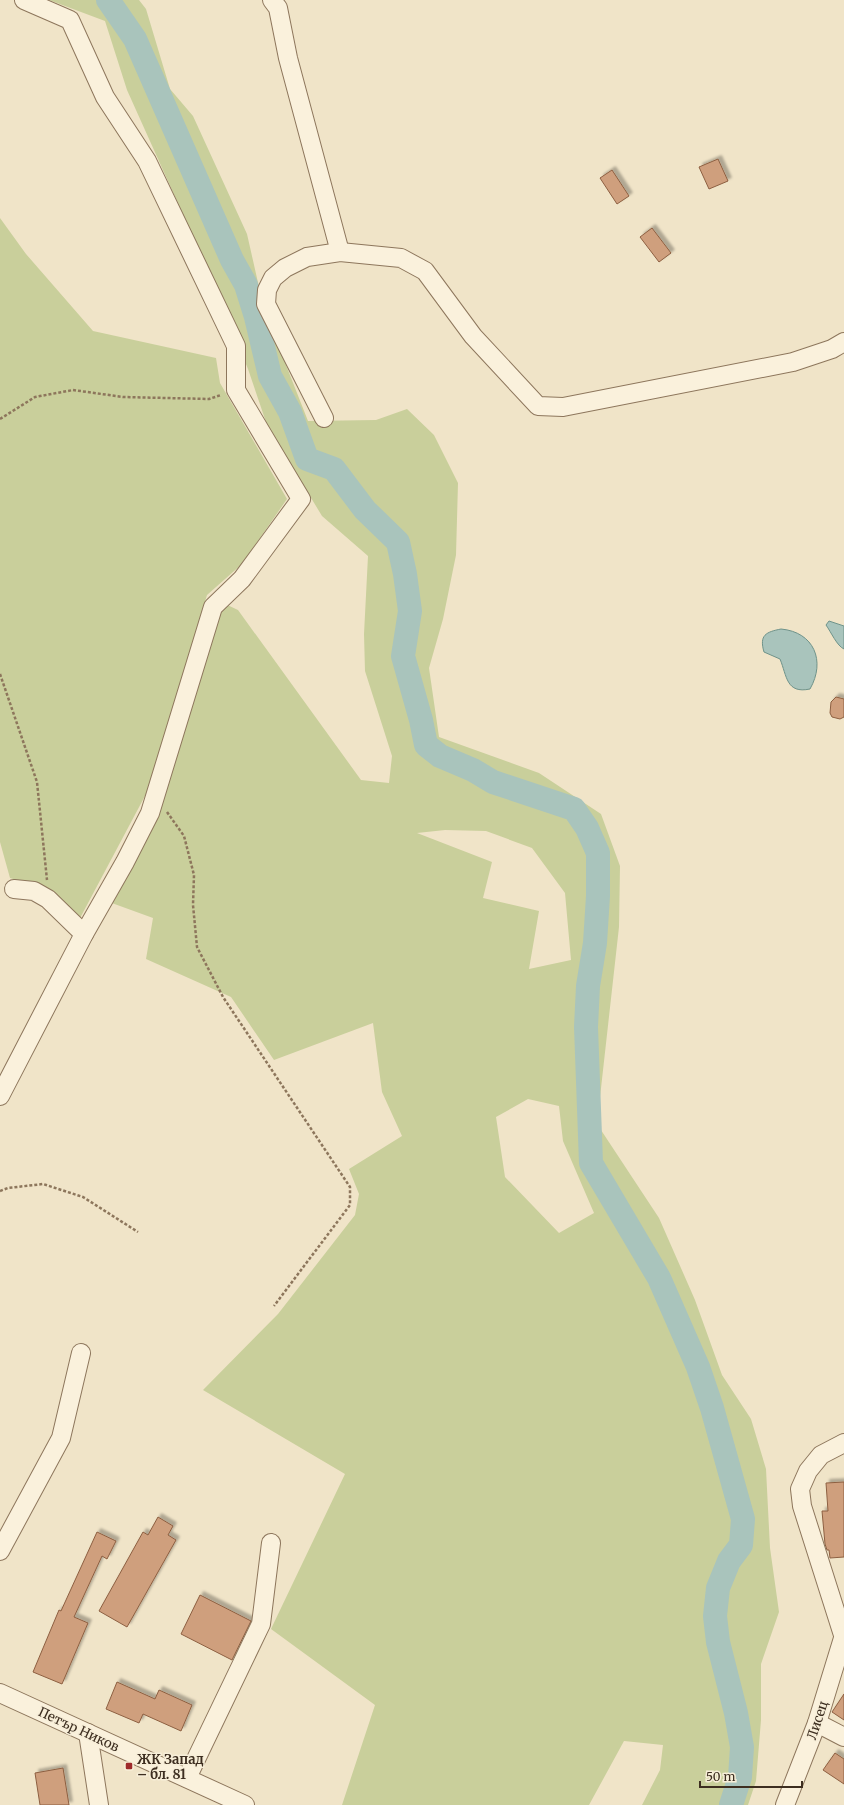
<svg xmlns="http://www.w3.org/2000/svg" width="844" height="1805" font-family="Merriweather,serif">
	<defs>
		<filter id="shadow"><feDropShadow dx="3.5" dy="-3.5" stdDeviation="1" flood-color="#0004"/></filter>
	</defs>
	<rect width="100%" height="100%" fill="#f0e4c8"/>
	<g fill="#c9cf9b" fill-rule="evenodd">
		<path d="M49,0H139L146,9L170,89L193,116L247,234L264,309L308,421L376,420L407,409L434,435L458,483L456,555L443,619L429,668L439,737L539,773L601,814L620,866L619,927L597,1124L659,1218L695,1300L722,1375L751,1419L766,1469L770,1548L779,1612L761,1664V1720L756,1781L748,1805H642L660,1770L663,1745L624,1741L589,1805H342L375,1705L271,1629L345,1474L203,1390L278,1314L355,1215L359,1194L349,1169L402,1136L382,1092L373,1023L274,1060L231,997L146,959L153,918L109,902L223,603L238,610L361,780L389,783L392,756L365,671L364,634L368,556L322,516L267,425L248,369L203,259L127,90L105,21ZM445,830L486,831L532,848L565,893L571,960L529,969L539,911L483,898L492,862L417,833ZM528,1099L559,1106L563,1141L594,1213L559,1233L505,1177L496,1117Z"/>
		<polygon points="0,218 26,254 93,331 216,358 220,383 287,499 242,564 207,595 146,794 79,920 60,898 38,887 10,878 0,842"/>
	</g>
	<g fill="#a9c4bc" stroke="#6f938a">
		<path d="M829,621L844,626V649C837,646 831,632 826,625Z"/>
		<path d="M781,629C814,632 826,661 810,689C786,694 787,676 780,659L764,652C759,635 766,632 781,629Z"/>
	</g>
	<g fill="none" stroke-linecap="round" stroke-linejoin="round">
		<polyline stroke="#a9c4bc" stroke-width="24" points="108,0 135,39 232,260 246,285 256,317 270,376 290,412 307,459 334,469 365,510 398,542 405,574 410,611 403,656 421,720 426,745 440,756 473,770 493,782 574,809 587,828 598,853 598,896 595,943 588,986 586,1027 591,1163 659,1278 698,1367 712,1408 743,1519 741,1545 729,1561 718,1588 715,1616 718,1642 736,1713 742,1747 740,1777 731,1805"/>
	</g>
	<g fill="#cf9f7d" stroke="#8d5f41" filter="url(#shadow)">
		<polygon points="718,159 728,181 709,189 699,167"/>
		<polygon points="612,170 629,196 617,204 600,178"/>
		<polygon points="652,228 671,253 659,262 640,237"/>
		<polygon points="836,697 844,699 844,717 840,719 832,717 830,713 831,702"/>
		<polygon points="844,1482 844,1557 830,1558 829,1550 827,1550 825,1544 822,1511 828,1511 826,1483"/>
		<polygon points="158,1517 173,1526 168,1535 176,1540 127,1627 99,1611 143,1532 148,1535"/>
		<polygon points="97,1532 116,1541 107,1559 102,1556 74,1617 88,1623 62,1684 33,1672 59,1610 61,1611"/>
		<polygon points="200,1595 251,1621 232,1660 181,1634"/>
		<polygon points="117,1682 155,1699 159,1690 192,1705 181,1731 143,1714 139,1723 106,1709"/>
		<polygon points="844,1694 844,1720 832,1712"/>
		<polygon points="835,1753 844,1759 844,1784 823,1770"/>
		<polygon points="63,1768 69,1805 40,1805 35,1773"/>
	</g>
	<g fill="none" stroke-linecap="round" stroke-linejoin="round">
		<g stroke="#8d765c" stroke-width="20">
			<g id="minor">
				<polyline points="272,0 278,8 288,58 340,252"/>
				<polyline points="324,418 266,304 267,290 273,278 285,268 307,257 340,252 401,258 425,271 473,336 538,406 563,407 793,362 832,349 844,342"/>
				<polyline points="14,889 34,891 48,899 84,934"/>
				<polyline points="0,1096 84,934 125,862 150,813 213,607 242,579 301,499 236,390 236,346 147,161 105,97 70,20 24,0"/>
				<polyline points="0,1551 61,1438 81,1353"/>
				<polyline points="843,1635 802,1506 800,1489 808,1471 821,1455 844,1443"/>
				<polyline points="0,1693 245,1805"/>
				<polyline points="817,1723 844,1737"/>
				<polyline points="88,1733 99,1805"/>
				<polyline points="187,1778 261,1624 271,1543"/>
				<polyline points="785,1805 817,1723 844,1635"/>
			</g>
		</g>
		<g stroke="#8d765c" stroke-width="2.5" stroke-dasharray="3 2" stroke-linecap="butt">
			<polyline points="0,419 35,397 73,390 123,397 209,399 221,395"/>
			<polyline points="0,674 37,782 47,880"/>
			<polyline points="167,812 184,836 194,875 193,905 197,947 223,997 350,1187 350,1205 274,1306"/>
			<polyline points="0,1191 8,1188 43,1184 83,1197 138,1232"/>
		</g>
		<use href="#minor" stroke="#faf1dc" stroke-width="18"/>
	</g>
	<rect fill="#9e2a2b" stroke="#f7eed8" stroke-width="1.5" x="125" y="1762" width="8" height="8" rx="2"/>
	<g text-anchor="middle" stroke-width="3" stroke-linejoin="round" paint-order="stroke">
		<g font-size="13" fill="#3d2e20" stroke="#f7eed8">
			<text transform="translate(817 1720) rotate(-72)" y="5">Лисец</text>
			<text transform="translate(79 1729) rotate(25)" y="5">Петър Ников</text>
		</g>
		<g font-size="13" font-weight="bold" fill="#3d2e20" stroke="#f7eed8" text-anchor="start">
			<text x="137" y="1764">ЖК Запад<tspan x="137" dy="15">– бл. 81</tspan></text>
		</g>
	</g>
	<path d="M700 1781v6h102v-6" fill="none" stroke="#3d2e20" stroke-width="2"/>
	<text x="706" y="1781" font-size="12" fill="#3d2e20" stroke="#f7eed8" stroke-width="3" paint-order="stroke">50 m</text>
</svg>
